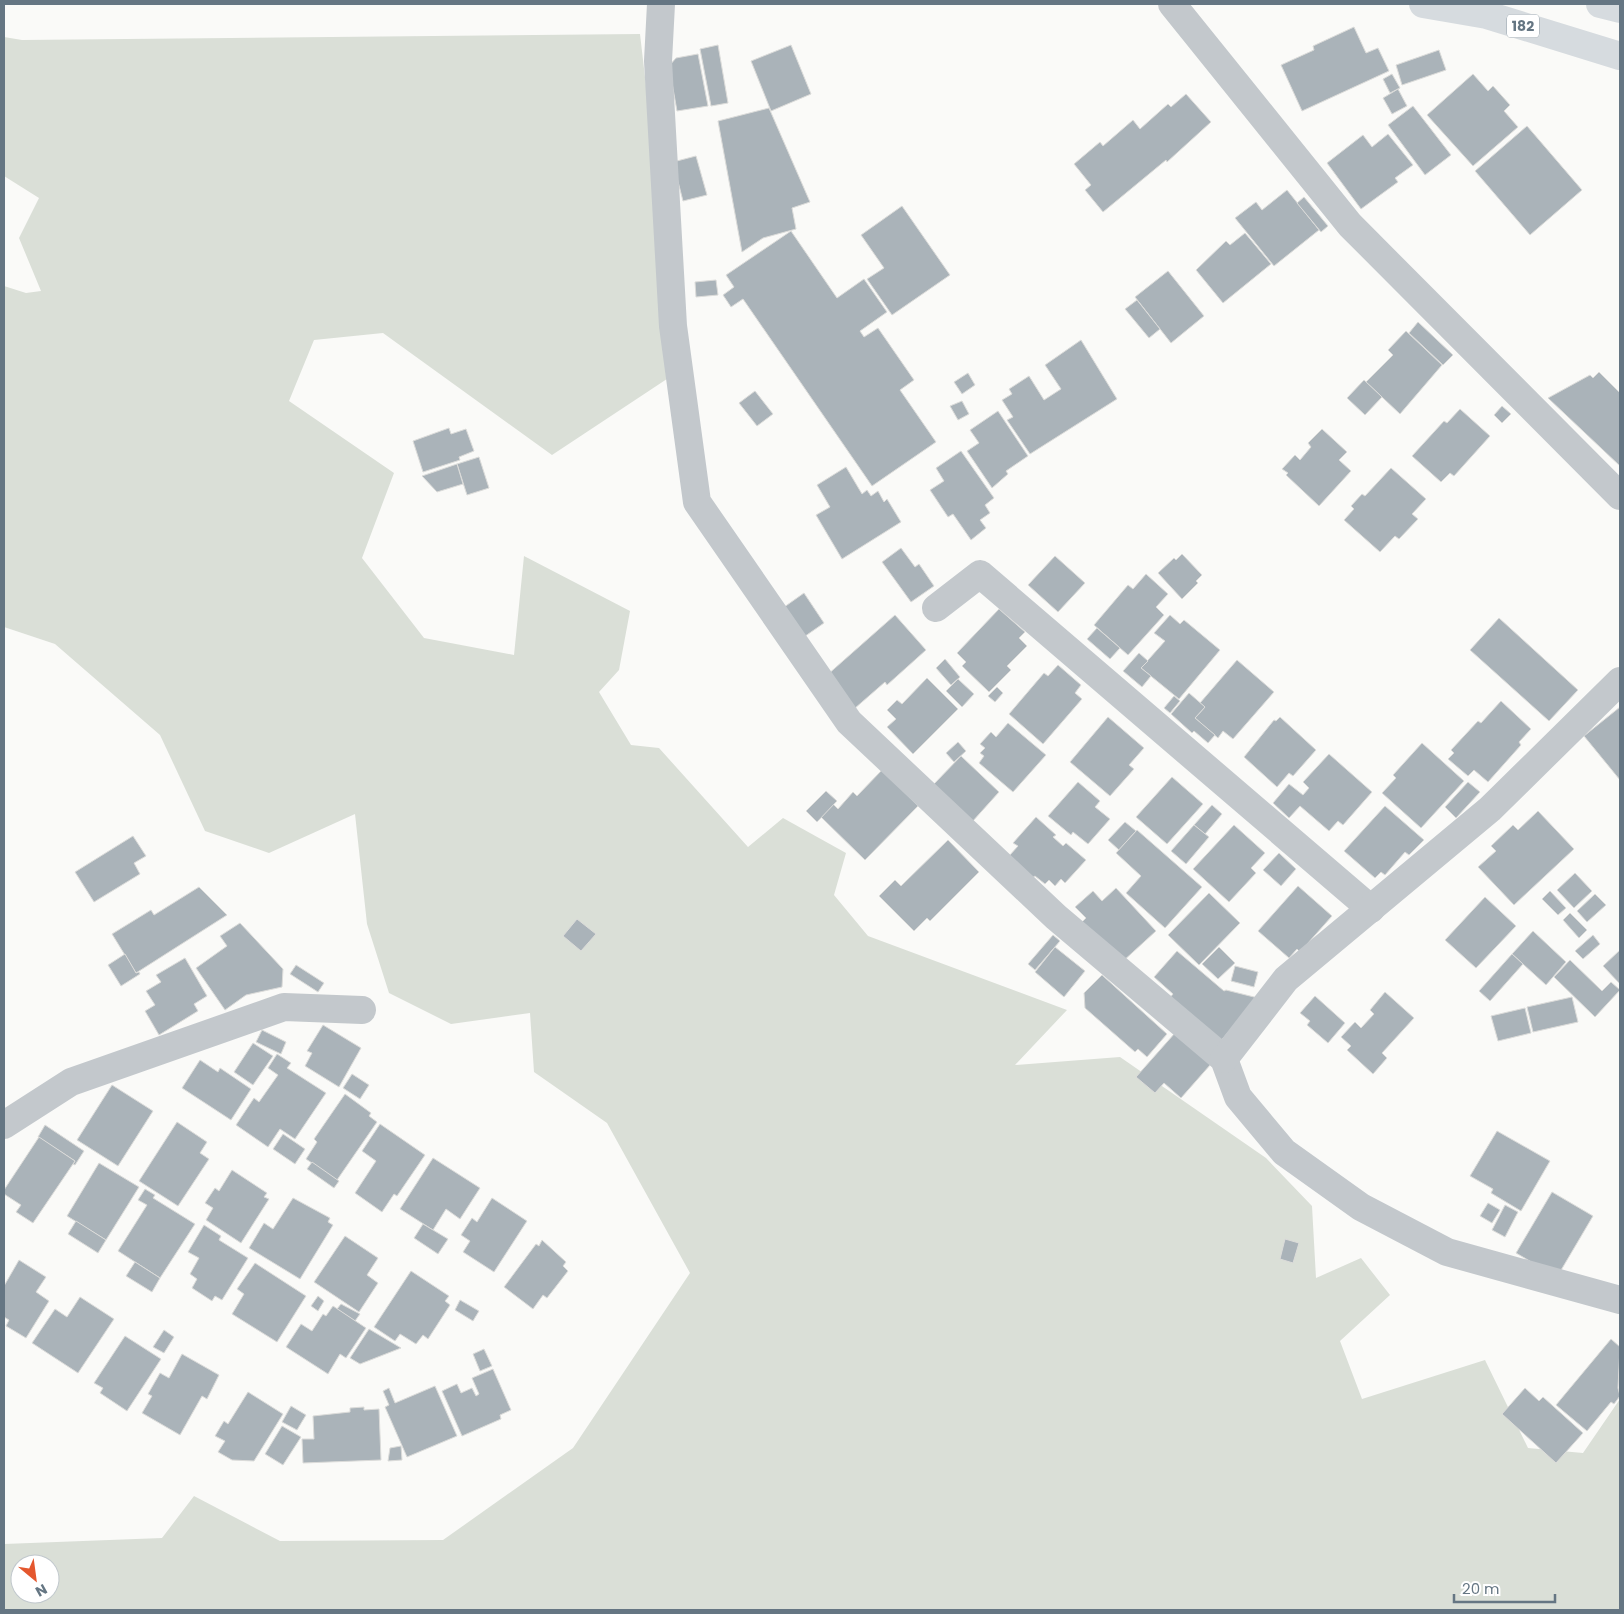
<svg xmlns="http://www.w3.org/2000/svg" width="1624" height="1614" font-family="Poppins,sans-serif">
	<rect width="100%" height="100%" fill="#fafaf8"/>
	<path fill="#dadfd7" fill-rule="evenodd" d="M640,34L679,371L552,455L383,333L314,340L289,401L394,473L362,558L424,638L514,655L524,556L630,611L619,670L599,692L631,745L659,748L748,847L783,818L846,853L834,895L868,936L1067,1010L1015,1065L1120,1057L1266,1158L1312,1206L1316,1278L1361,1258L1390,1295L1340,1341L1362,1399L1485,1360L1528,1448L1583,1453L1620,1399V1610H4V1544L162,1538L194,1496L280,1541L443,1540L573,1448L690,1273L607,1123L534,1072L530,1013L451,1024L389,993L367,924L355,814L269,853L205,831L160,735L55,644L4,627V286L26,293L41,291L19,238L39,198L4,176V37L22,40ZM20,1564H50V1594H20Z"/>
	<g fill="#aab3b9" stroke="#dcdcda">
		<polygon points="1354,27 1366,53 1378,48 1389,71 1302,111 1281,65 1314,50 1313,46"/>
		<polygon points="718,45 728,103 711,106 700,49"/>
		<polygon points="791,45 811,94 771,111 751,61"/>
		<polygon points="1439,50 1446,70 1402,85 1396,65"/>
		<polygon points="698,54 708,106 677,111 669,66 676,58"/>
		<polygon points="1392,74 1400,88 1390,93 1383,79"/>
		<polygon points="1473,74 1488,91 1493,86 1510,105 1504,111 1518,127 1473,166 1427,115"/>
		<polygon points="1398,89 1407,106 1392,114 1383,98"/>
		<polygon points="1186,94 1211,122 1167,162 1166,160 1103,212 1085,190 1091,185 1074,164 1100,142 1103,146 1133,120 1140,129 1168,104 1171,107"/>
		<polygon points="1413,106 1451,155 1425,175 1388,125"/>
		<polygon points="769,108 810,202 792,208 796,229 763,238 742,252 718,121"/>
		<polygon points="1527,126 1582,190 1530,235 1475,171"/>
		<polygon points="1388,134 1413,165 1395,178 1398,182 1361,209 1327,163 1363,135 1372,147"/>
		<polygon points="696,156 707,195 683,201 673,162"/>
		<polygon points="1287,190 1319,230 1274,266 1235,218 1256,202 1262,210"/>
		<polygon points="1304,197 1328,226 1321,232 1297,203"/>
		<polygon points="902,206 950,275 892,315 867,279 884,268 861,235"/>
		<polygon points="791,231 837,298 864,279 887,312 860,331 864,337 878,328 914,380 900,390 936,442 872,486 743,299 731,307 723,295 734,287 726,275"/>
		<polygon points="1245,233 1271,264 1223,303 1196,270 1226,241 1230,245"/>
		<polygon points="1168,271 1204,316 1171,343 1135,297"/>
		<polygon points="716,280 718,295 696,297 695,282"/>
		<polygon points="1137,300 1160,329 1149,338 1125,309"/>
		<polygon points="1418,322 1453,355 1443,365 1409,333"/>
		<polygon points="1406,331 1442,365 1400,414 1366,382 1393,355 1388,350"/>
		<polygon points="1081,340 1117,399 1030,454 1007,420 1013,417 1002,400 1012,394 1009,389 1029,376 1044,400 1061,389 1045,365"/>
		<polygon points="1599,372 1620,393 1620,466 1548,398 1590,375 1593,378"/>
		<polygon points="968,373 975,385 962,394 954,382"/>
		<polygon points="1364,380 1382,397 1365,415 1347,398"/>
		<polygon points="755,391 773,414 757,426 739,403"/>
		<polygon points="962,401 969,414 958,420 950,406"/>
		<polygon points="1502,406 1511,414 1502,423 1494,415"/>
		<polygon points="1460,409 1490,436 1454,476 1450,473 1441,482 1412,456 1444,421 1447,423"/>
		<polygon points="998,411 1028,456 1006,471 1008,474 992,488 967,451 979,443 970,430"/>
		<polygon points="449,428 451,434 466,429 474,451 459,457 460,460 423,472 413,441"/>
		<polygon points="1322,429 1347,452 1339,460 1351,471 1319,506 1286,475 1288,473 1282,469 1295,455 1300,460 1311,447 1308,443"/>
		<polygon points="961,451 994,498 985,505 990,513 980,520 986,528 971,540 953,514 948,517 930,490 944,481 936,468"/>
		<polygon points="479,457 489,488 467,495 457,464"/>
		<polygon points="457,464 463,484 437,492 422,476"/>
		<polygon points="846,467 862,494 867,490 871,496 878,491 884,502 887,499 901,522 842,559 816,515 830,507 817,485"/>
		<polygon points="1391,468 1426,499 1412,514 1418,519 1399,539 1395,536 1380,552 1344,520 1354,509 1351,506 1362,494 1365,496"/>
		<polygon points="901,548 915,567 919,564 934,586 911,602 882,562"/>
		<polygon points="1182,554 1202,575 1196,581 1198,583 1182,599 1158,573 1174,558 1176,560"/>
		<polygon points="1055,556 1085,583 1058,612 1028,585"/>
		<polygon points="1146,574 1168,594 1156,607 1164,615 1128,655 1094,625 1128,585 1133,589"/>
		<polygon points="804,593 824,623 801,639 780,610"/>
		<polygon points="999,609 1025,632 1019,638 1027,646 1007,666 1011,670 989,692 962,666 966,662 957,653"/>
		<polygon points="895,615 926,650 887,685 885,682 854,709 826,676"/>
		<polygon points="1170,615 1180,624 1184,620 1220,650 1179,699 1141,668 1165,641 1154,633"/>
		<polygon points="1499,618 1578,690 1549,721 1470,650"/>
		<polygon points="1097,628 1120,648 1110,659 1087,639"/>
		<polygon points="1139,653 1148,661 1141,668 1151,676 1142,687 1123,671"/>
		<polygon points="945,659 960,677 951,685 936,668"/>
		<polygon points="1237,660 1274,692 1233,739 1223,731 1218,738 1195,718 1205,707 1200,703"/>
		<polygon points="1058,665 1081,685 1075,693 1082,699 1043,744 1009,714 1044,673 1048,676"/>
		<polygon points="927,678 958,709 913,754 887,727 896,719 887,710 897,700 902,704"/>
		<polygon points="958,679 974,694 962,707 946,691"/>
		<polygon points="997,687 1003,693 995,702 988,696"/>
		<polygon points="1189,693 1205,707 1195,718 1215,735 1208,743 1194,731 1192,733 1171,714"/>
		<polygon points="1174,696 1180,701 1170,713 1164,708"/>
		<polygon points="1501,701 1531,729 1519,742 1521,745 1488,782 1474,770 1468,776 1448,759 1454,753 1451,750 1478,721 1481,723"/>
		<polygon points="1620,707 1620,780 1584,736"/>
		<polygon points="1108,717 1144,748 1129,765 1134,769 1110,796 1070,762"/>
		<polygon points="1280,717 1316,750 1293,776 1289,773 1277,787 1244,757 1274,720 1276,721"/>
		<polygon points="1008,723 1046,755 1013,792 979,763 984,756 980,753 985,748 980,744 991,732 996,737"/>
		<polygon points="958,742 966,751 954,762 946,753"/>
		<polygon points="1422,743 1464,781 1421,828 1382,793 1396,778 1393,775"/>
		<polygon points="1329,754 1372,792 1343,825 1338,821 1329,831 1300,806 1289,818 1273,803 1289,784 1303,795 1309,788 1303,782"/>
		<polygon points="961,756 999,792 972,822 933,785"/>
		<polygon points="882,770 918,806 865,860 821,817 833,804 838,809 853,792 857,796"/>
		<polygon points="1172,777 1203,804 1167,844 1136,817"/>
		<polygon points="1078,782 1100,801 1095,807 1110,819 1088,844 1073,832 1071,835 1048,816"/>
		<polygon points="1468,782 1480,792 1456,818 1445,807"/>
		<polygon points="826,791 837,801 817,822 806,811"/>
		<polygon points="1212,805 1222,814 1205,834 1194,825"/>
		<polygon points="1385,806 1424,840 1409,855 1405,852 1385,875 1381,872 1375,878 1344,851"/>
		<polygon points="1538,811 1574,849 1514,905 1478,867 1496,851 1491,846 1513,825 1518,830"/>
		<polygon points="1036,817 1056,835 1053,837 1063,846 1066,843 1086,860 1065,883 1061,879 1055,886 1049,880 1045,884 1035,876 1032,878 1009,856 1018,846 1013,843"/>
		<polygon points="1125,822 1136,831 1119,850 1108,840"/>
		<polygon points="1194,825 1209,837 1186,864 1171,851"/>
		<polygon points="1234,825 1265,853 1251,868 1256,873 1229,902 1193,869"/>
		<polygon points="1137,830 1202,887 1165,928 1126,893 1141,876 1116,853"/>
		<polygon points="133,836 146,856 134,863 140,874 94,902 75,872"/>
		<polygon points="948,840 979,872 930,921 927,918 914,931 879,896 895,880 901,886"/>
		<polygon points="1279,853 1296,869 1281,886 1263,870"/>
		<polygon points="1575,873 1592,891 1574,908 1557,890"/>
		<polygon points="1298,886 1332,916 1300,952 1297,949 1289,958 1258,931"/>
		<polygon points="199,887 227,915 136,973 112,934 151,910 154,915"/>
		<polygon points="1116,888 1156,931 1121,963 1082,922 1086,918 1075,907 1093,891 1102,901"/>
		<polygon points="1550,891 1566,908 1558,915 1542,899"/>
		<polygon points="1209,893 1240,923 1199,965 1168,935"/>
		<polygon points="1595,894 1606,905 1587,922 1577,911"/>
		<polygon points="1485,897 1516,926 1476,968 1445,940"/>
		<polygon points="1570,913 1587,930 1579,938 1563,920"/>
		<polygon points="577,919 596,934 581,951 563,936"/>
		<polygon points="240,923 283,969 282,987 246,995 225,1010 196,968 227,946 220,936"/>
		<polygon points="1533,931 1566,962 1546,985 1512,954"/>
		<polygon points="1053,935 1060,941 1035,970 1028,964"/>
		<polygon points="1593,935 1600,944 1583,959 1575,951"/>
		<polygon points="1055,947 1085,971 1064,997 1035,972"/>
		<polygon points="1219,947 1235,963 1218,979 1202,964"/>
		<polygon points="1620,950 1620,984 1603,966"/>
		<polygon points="1177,951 1224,991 1226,990 1258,998 1218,1044 1168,1000 1173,994 1154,977"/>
		<polygon points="125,954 136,973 139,972 140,974 121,986 108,965"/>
		<polygon points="1512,954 1523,964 1490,1001 1479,991"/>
		<polygon points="185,958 207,996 194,1004 198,1011 159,1035 145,1011 155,1005 146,991 161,982 156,975"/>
		<polygon points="1570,960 1602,991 1611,982 1620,990 1595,1017 1554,977"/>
		<polygon points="296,965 324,983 318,992 290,974"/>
		<polygon points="1235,966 1258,972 1254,987 1231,981"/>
		<polygon points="1102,975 1167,1034 1147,1057 1138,1049 1135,1052 1085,1008 1084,993"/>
		<polygon points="1385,992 1414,1018 1382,1053 1387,1058 1373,1074 1347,1050 1351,1046 1341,1037 1355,1022 1361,1028 1374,1014 1370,1010"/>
		<polygon points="1315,996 1345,1023 1328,1043 1307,1025 1310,1021 1300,1013"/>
		<polygon points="1572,997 1578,1022 1533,1032 1527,1007"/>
		<polygon points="1525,1008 1531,1033 1498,1041 1491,1016"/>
		<polygon points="323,1025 361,1048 339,1087 305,1066 312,1053 307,1051"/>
		<polygon points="262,1030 286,1042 281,1054 256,1042"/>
		<polygon points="1175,1033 1211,1064 1181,1098 1164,1083 1155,1093 1136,1077"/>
		<polygon points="253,1043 273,1056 253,1085 234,1072"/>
		<polygon points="277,1054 291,1063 287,1068 326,1093 295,1139 280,1129 268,1147 236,1125 254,1098 259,1102 278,1075 268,1068"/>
		<polygon points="200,1060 218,1072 220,1068 251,1089 231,1120 182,1088"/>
		<polygon points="352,1074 369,1085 360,1099 343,1088"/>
		<polygon points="112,1085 153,1111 118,1166 77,1140"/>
		<polygon points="345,1094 371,1113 369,1116 377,1122 337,1180 306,1159 317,1142 314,1139"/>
		<polygon points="177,1122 207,1142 200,1153 209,1159 178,1206 139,1181"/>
		<polygon points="380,1124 425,1155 397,1196 394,1194 382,1212 355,1193 376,1161 362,1151"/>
		<polygon points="45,1125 84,1151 75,1165 73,1164 75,1161 38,1137"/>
		<polygon points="1497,1131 1550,1161 1521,1211 1491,1193 1493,1189 1470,1176"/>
		<polygon points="283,1134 305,1149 295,1164 273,1149"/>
		<polygon points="39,1137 75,1161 33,1223 16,1212 21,1205 4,1194 4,1190"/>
		<polygon points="433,1158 480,1188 460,1219 446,1209 433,1230 400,1209"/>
		<polygon points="312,1162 339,1181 334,1188 307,1169"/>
		<polygon points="99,1163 139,1187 106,1240 67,1216"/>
		<polygon points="232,1170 267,1193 264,1197 269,1199 241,1243 206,1220 213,1208 205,1203 215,1188 219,1191"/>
		<polygon points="145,1189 155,1195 153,1198 195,1224 160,1278 118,1251 147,1205 138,1200"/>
		<polygon points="1552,1192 1593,1216 1557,1277 1516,1253"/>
		<polygon points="293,1198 330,1218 328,1222 333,1225 300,1279 249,1248 264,1223 273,1229"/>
		<polygon points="492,1198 527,1221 494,1272 463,1252 470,1241 461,1235 472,1218 477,1222"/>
		<polygon points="1488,1203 1500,1210 1492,1223 1480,1216"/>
		<polygon points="1505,1205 1518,1212 1505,1237 1492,1230"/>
		<polygon points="76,1221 106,1240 98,1253 68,1234"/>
		<polygon points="423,1224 448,1239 438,1254 414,1238"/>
		<polygon points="204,1225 221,1236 219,1240 248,1258 222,1300 215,1296 212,1301 192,1288 197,1279 190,1274 199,1258 188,1252"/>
		<polygon points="345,1236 378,1258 367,1275 378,1283 359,1312 314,1282"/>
		<polygon points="1285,1239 1299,1243 1293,1263 1280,1259"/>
		<polygon points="542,1240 566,1262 563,1266 568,1271 547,1298 543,1295 533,1309 504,1287 536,1244 539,1246"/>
		<polygon points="19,1260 46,1277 36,1292 49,1301 26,1338 6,1326 9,1320 4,1317 4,1286"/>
		<polygon points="135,1262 160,1278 152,1292 126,1276"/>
		<polygon points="255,1263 306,1296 277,1342 232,1314 244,1294 237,1289"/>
		<polygon points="411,1271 449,1296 445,1301 450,1305 428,1339 423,1335 416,1344 400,1334 395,1341 374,1327"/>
		<polygon points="318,1296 324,1301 318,1311 311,1306"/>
		<polygon points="80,1297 114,1319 78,1373 32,1343 55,1309 67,1317"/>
		<polygon points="460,1300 479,1311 473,1321 455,1310"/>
		<polygon points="341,1304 360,1314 355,1321 337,1309"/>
		<polygon points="333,1306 366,1328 346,1358 340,1354 328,1374 286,1347 301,1324 312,1331 323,1314 326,1316"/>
		<polygon points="369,1329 401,1348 360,1364 350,1358"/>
		<polygon points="164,1330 174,1337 164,1353 153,1347"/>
		<polygon points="125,1336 161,1359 127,1411 100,1393 103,1388 94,1383"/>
		<polygon points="1611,1339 1620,1347 1618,1388 1620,1396 1614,1404 1611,1402 1587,1431 1556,1405"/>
		<polygon points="484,1349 492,1366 480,1371 473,1354"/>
		<polygon points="182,1354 219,1375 207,1399 202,1396 180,1435 142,1413 152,1396 148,1394 160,1373 169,1378"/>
		<polygon points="493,1369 511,1410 500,1415 501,1419 462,1436 442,1391 457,1384 461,1393 472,1388 476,1396 479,1394 472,1378"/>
		<polygon points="435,1386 457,1436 407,1457 385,1407 389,1405 383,1391 389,1388 395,1403"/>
		<polygon points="1525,1388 1539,1401 1543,1397 1583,1433 1556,1463 1502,1414"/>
		<polygon points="248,1392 283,1414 254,1461 232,1460 218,1452 225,1441 215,1436 224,1421 228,1424"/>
		<polygon points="291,1406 306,1415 297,1430 282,1422"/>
		<polygon points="364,1407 364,1410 379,1409 381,1460 303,1463 302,1439 314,1439 313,1416 350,1412 350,1408"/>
		<polygon points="282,1426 301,1437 283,1465 265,1454"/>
		<polygon points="401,1446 402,1460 388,1461 390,1448"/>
	</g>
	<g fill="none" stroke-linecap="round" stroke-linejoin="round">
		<g stroke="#c3c8cc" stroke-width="28">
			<polyline points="661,4 658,61 673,326 697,502 849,722 1056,917 1224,1059 1238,1097 1284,1152 1361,1207 1447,1252 1620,1300"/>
			<polyline points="1172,4 1350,225 1620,496"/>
			<polyline points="936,608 980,574 1371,909"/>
			<polyline points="1224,1059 1286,979 1490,809 1620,681"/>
			<polyline points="4,1125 71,1082 284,1007 362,1010"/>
		</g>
		<g stroke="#d6dbdf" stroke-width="28">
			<polyline points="1423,4 1487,15 1620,56"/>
			<polyline points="1600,4 1620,9"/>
		</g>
	</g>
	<g text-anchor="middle" stroke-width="5" stroke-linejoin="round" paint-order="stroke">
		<rect fill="#fff" stroke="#939fa8" stroke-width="1" x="1507" y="14.5" width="32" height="23" rx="4"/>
		<g font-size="14" font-weight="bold" fill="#657683">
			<text x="1523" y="31">182</text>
		</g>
	</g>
	<rect width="1624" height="1614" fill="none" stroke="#657683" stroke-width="10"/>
	<g transform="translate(35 1579) rotate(151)"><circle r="24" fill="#ffffff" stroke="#c1c8cd"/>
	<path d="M0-4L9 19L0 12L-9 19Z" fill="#e4572e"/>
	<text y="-8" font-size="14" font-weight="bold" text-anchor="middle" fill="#657683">N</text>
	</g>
	<path d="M1454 1594v8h101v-8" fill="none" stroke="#657683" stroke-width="2.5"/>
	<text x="1462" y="1594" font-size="15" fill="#657683" stroke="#ffffff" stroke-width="4" paint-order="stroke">20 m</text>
</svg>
